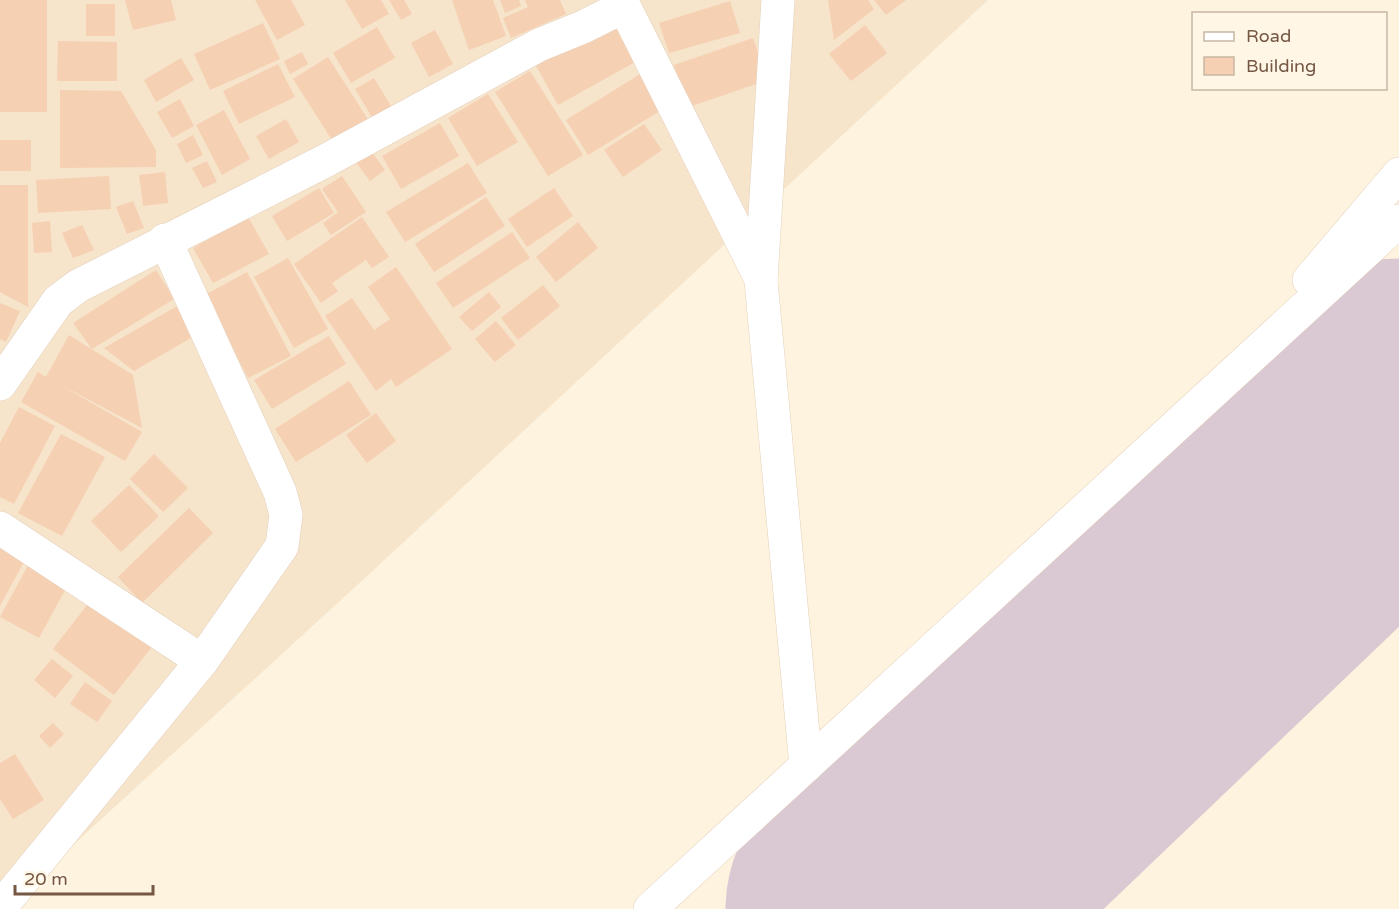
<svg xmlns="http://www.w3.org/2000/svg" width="1399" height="909" font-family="'Varela Round',sans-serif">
	<rect width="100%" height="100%" fill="#fef3de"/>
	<polygon fill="#f6e4cb" points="0,0 988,0 367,576 3,909 0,909"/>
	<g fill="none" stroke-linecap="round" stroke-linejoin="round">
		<polyline stroke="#dac8d2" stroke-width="309" points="880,909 1399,413"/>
	</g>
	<g fill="#f6d0b3">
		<rect x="0" y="0" width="47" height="112"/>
		<polygon points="125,0 171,0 176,20 133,30"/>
		<polygon points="255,0 291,0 305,25 277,40"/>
		<polygon points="345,0 381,0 389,14 362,29"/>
		<polygon points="389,0 404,0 412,14 401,20"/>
		<polygon points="452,0 493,0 506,36 469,50"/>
		<polygon points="500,0 519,0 521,6 505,13"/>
		<polygon points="525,0 560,0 566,14 511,38 503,18 528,7"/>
		<polygon points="828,0 868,0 874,9 834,40"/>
		<polygon points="874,0 906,0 886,15"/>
		<polygon points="730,1 740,33 669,53 659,23"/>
		<rect x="86" y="4" width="29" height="32"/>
		<polygon points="613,20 637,61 558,105 535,64"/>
		<polygon points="263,23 280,59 210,90 194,54"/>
		<polygon points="865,25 887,53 851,81 829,54"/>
		<polygon points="377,27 395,58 351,83 333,53"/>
		<polygon points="435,30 453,64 429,77 411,43"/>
		<polygon points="753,38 768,80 689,107 674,65"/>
		<polygon points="58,41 117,42 117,81 57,81"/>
		<polygon points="302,52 308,64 290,74 284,61"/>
		<polygon points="328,57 369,121 334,143 293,79"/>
		<polygon points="181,58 194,80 156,102 144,80"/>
		<polygon points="278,64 295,97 239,124 223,91"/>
		<polygon points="530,71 583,155 548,176 495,92"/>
		<polygon points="642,73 663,109 588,155 566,120"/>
		<polygon points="374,78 394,111 375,122 355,89"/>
		<polygon points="60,90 121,91 156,150 156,167 60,168"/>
		<polygon points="488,94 518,142 477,166 448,118"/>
		<polygon points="180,99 194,126 172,138 157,112"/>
		<polygon points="224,110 250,159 222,175 196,125"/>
		<polygon points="286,119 299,142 269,159 256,136"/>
		<polygon points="440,123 459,156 401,189 382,156"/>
		<polygon points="644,124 662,150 623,177 604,150"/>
		<polygon points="193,135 203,155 186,163 177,144"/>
		<rect x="0" y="140" width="31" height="31"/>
		<polygon points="370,150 385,170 370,181 355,161"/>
		<polygon points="207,161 217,182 203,188 192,168"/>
		<polygon points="468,163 487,193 405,242 386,212"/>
		<polygon points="165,172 168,203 143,206 139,175"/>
		<polygon points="109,176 111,209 38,213 36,180"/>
		<polygon points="342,176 366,212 331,235 323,223 338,212 322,189"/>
		<polygon points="0,185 28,185 28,307 0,292"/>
		<polygon points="319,188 334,213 287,241 272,216"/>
		<polygon points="554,188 573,216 527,247 508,219"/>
		<polygon points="486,197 505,226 434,272 415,244"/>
		<polygon points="133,201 144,228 127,234 116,207"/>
		<polygon points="248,217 269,254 213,283 193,248"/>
		<polygon points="362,217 389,257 372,268 366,260 332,283 338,291 321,303 294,264"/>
		<polygon points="50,221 52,252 34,253 32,223"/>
		<polygon points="578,222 598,248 556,282 536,257"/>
		<polygon points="82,225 94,250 73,258 62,233"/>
		<polygon points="512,232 530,258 453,308 436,283"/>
		<polygon points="288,258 328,329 294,348 254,277"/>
		<polygon points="396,267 452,349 396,387 391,379 376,391 325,316 352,298 374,330 390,319 368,287"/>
		<polygon points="156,270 174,299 92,349 73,323"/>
		<polygon points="247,272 291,356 248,378 205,295"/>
		<polygon points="543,285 560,306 518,340 501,318"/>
		<polygon points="489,292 501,307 472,331 459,317"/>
		<polygon points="0,303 20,311 6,342 0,339"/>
		<polygon points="179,305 196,335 134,371 104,348"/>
		<polygon points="496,321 516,345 495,362 475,339"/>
		<polygon points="69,335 133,375 142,428 59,384 142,432 125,461 21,402 38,372 46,377"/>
		<polygon points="329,336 346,364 272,409 254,380"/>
		<polygon points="349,381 371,415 296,462 275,429"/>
		<polygon points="19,407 55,426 14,504 0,497 0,443"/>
		<polygon points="376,413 396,441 367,463 346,435"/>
		<polygon points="61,434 105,457 62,536 18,513"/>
		<polygon points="154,454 188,488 163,512 130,479"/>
		<polygon points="129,485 159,516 121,552 91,521"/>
		<polygon points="189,508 213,533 142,603 118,577"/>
		<polygon points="0,545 26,558 0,606"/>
		<polygon points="32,558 71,579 39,638 0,617"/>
		<polygon points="94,596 155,643 114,695 53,649"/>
		<polygon points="52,659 73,676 55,698 34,680"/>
		<polygon points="85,682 112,701 97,722 70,704"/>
		<polygon points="53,723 64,734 50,748 39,736"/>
		<polygon points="15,754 44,800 13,819 0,799 0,763"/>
	</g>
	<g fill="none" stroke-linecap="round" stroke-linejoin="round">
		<g stroke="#e4d0bc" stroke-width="34">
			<g id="street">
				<polyline points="621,0 761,279"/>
				<polyline points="778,0 761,281 806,766"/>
				<polyline points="1309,280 1399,174"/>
				<polyline points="0,384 58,301 78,286 325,161 539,45 583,27 623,7"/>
				<polyline points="0,528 202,661"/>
				<polyline points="0,908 202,661 282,546 286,515 280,492 165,240"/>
				<polyline points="650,909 1399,221"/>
			</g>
		</g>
		<use href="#street" stroke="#fff" stroke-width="33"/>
	</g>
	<rect x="1192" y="12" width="195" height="78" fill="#fff6e6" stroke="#c8b6a5" stroke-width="1.5"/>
	<rect x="1204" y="32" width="30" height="9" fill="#ffffff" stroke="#c8b6a5" stroke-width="1.5"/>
	<text x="1246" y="42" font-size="18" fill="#755744">Road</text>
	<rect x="1204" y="57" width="30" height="18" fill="#f6d0b3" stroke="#c8b6a5" stroke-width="1.5"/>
	<text x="1246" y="72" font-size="18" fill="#755744">Building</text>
	<path d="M15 885v9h138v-9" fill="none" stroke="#755744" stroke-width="3"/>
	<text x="24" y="885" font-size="18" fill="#755744" stroke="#fff6e6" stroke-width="4.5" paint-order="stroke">20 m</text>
</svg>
